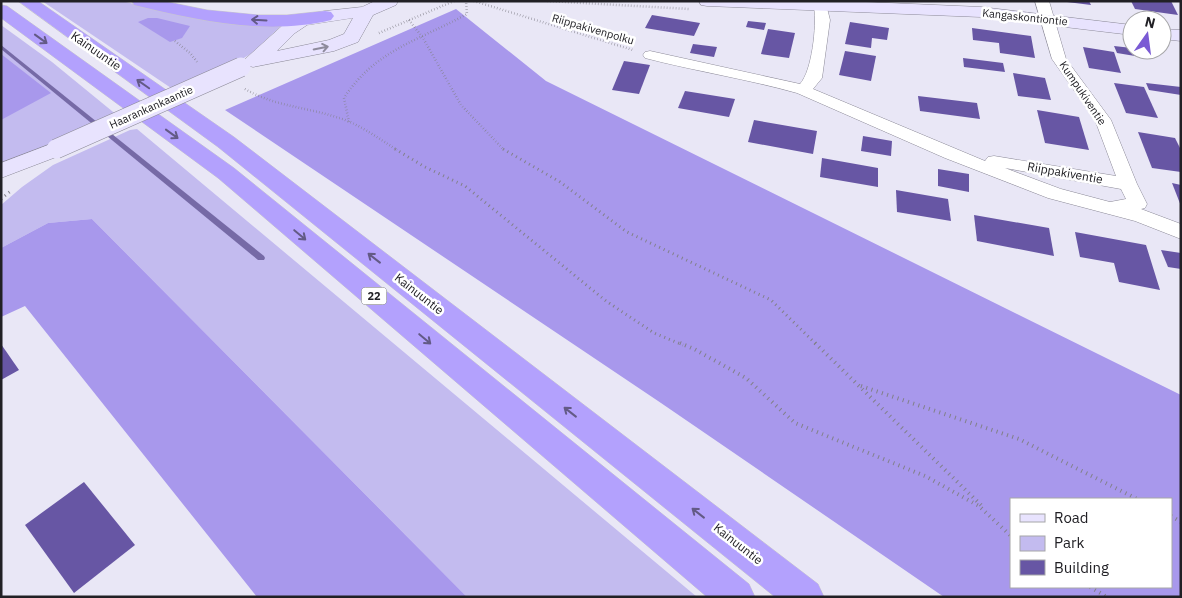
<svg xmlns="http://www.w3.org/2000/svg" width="1182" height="598" font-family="'IBM Plex Sans',sans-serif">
	<rect width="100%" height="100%" fill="#e9e7f6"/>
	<g fill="#c3bbef">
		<polygon points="42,1 122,1 176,14 283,24 252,53 234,64 174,90"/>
		<polygon points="1,25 52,62 118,116 1,165"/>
		<polygon points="137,129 697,597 467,597 92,219 48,223 1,248 1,205 22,187 53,165 130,130"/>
	</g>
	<g fill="#a898ec" fill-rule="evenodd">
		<path d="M456,9L546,81L1181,395V597H944L661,403L225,110ZM1011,499H1171V587H1011Z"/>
		<polygon points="148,18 157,18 190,26 182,38 170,42 138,22"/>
		<polygon points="1,54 51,93 1,120"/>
		<polygon points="92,219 467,597 257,597 25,306 1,317 1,248 48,223"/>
	</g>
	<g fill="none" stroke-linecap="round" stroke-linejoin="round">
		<polygon fill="#766aa6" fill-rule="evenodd" points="1,45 264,256 265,258 264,260 258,260 1,49"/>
	</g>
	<g fill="#6756a4">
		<polygon points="1067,1 1089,1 1091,5 1067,2"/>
		<polygon points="1131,1 1171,1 1178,15 1135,9"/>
		<polygon points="652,15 700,23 694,36 645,28"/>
		<polygon points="748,21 766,23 764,30 746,27"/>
		<polygon points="850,22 889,28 887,40 872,38 871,48 845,44"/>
		<polygon points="972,28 1031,36 1035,58 1000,53 999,43 973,40"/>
		<polygon points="768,29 795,33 789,58 761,54"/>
		<polygon points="693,44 717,47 714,57 690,53"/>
		<polygon points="1114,46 1132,48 1132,50 1150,51 1153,59 1117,53"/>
		<polygon points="1083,47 1114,52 1121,73 1089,68"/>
		<polygon points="845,51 876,56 871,81 839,75"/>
		<polygon points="963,58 1003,63 1005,72 964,67"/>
		<polygon points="624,61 650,65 639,94 612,90"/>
		<polygon points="1013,73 1045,78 1051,100 1018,96"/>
		<polygon points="1114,83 1144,87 1158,118 1126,113"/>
		<polygon points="1146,83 1181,87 1181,95 1149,90"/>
		<polygon points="685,91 735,99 729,117 678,108"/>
		<polygon points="918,96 977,103 980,119 920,111"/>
		<polygon points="1037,110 1079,117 1089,150 1045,143"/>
		<polygon points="754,120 817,131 813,154 748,142"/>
		<polygon points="1138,132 1175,138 1181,150 1181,172 1152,168"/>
		<polygon points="863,136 892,141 891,156 861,151"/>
		<polygon points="822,158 878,168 878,187 820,177"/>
		<polygon points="938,169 969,174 969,192 938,186"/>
		<polygon points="1172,183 1181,185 1181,206"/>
		<polygon points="896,190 948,199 951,221 897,212"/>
		<polygon points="974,215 1049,228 1054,256 977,241"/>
		<polygon points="1075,232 1146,245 1160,290 1119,282 1114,263 1080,257"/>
		<polygon points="1161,250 1181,253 1181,269 1168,267"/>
		<polygon points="1,344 19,370 1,380"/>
		<polygon points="84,482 135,545 74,593 25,525"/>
	</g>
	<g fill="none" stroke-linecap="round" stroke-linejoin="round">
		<g stroke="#8b8997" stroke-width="1">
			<path id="street" d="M1035,1H1049L1066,59L1111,120L1137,184L1147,204L1145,208L1141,209L1181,224V239L1135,221L1048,198L945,158L797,93C747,79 695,71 645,58L643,55L645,52L650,51L800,84C812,71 817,26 814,7L821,3L826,4L830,20L822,78L813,89L985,161L988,157L994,156L1116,176L1095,120L1052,59ZM1005,168L1121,189L1126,199L1110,202L1061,189Z"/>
		</g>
		<g stroke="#8b8997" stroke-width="1">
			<g id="secondary">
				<path d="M375,1H398L396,5L373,15L358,42L334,51L253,67L246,65L243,61L283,25L295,17L325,11L362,7ZM353,18L344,34L329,40L277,51L295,33L307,25Z"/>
				<polygon points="699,1 843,1 981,7 1132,25 1132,35 981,17 707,6 701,5"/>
				<polygon points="1162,29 1181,30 1181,41 1162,39"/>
				<polygon points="56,142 64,144 67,149 64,154 1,178 1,163"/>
			</g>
		</g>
		<g stroke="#cac9cb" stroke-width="1">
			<g id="highway">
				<polygon points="18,1 38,1 234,137 818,584 824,597 775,597 218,147"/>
				<path d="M132,1H163L207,10L258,15H287L325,11L331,12L334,16L331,20C266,36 197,20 134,5Z"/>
				<polygon points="1,5 7,6 234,168 749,584 755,597 707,597 218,178 1,18"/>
			</g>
		</g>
		<g stroke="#82808a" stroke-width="2.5" stroke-dasharray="0.5 2.5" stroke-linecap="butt">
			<polyline points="474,1 633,50"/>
			<polyline points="547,1 689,9"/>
			<polyline points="409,20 423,38 461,105 504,150"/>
			<polyline points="379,33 454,1"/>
			<polyline points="175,41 190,53 198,63"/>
			<path d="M245,89C274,106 305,107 336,117C358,123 378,138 397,150"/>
			<path d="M349,122L344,98C375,50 420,40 467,14L466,1"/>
		</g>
		<g stroke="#82808a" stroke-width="3" stroke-dasharray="1 4" stroke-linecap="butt">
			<polyline points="395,149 425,167 465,186 606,301 654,333 683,345"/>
			<polyline points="503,149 560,182 627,232 771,300 817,345"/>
			<polyline points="1,199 12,190"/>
		</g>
		<g stroke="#82808a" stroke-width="4" stroke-dasharray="1 4.5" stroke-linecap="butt">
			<polyline points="680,343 694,349 746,378 795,423 925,476 979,506 1011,536"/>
			<polyline points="815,343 982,506"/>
			<polyline points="861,386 1019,439 1137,499"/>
			<polyline points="1171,516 1181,522"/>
			<polyline points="1090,587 1107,597"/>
		</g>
		<use href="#street" fill="#fff" fill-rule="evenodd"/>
		<use href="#secondary" fill="#e8e3fe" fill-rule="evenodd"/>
		<use href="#highway" fill="#b3a1fd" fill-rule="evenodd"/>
		<g stroke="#8b8997" stroke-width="20" stroke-linecap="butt">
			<polyline id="secondary-bridge" points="56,149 241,67"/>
		</g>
		<use href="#secondary-bridge" stroke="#e8e3fe" stroke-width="19"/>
	</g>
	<defs><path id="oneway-shaft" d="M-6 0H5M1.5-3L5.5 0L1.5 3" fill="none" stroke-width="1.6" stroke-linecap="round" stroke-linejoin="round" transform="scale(1.25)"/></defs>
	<g stroke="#635a86">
		<use href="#oneway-shaft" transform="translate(259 20) rotate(-177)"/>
		<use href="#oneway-shaft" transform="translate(41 39) rotate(36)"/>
		<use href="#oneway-shaft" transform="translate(143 84) rotate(-145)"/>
		<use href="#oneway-shaft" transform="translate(172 134) rotate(36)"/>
		<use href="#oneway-shaft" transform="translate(300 235) rotate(40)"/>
		<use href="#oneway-shaft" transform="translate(374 258) rotate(-142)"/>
		<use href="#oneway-shaft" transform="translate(425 339) rotate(40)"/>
		<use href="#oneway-shaft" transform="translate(570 412) rotate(-142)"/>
		<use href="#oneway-shaft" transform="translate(698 513) rotate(-142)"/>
	</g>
	<use stroke="#8e8b9c" href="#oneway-shaft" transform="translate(321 48) rotate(-11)"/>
	<g text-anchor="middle" stroke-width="5" stroke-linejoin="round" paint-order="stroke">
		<g font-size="11" fill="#212025" stroke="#fff">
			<text transform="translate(1025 17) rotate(6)" y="4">Kangaskontiontie</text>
			<text transform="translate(593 29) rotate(16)" y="4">Riippakivenpolku</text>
			<text transform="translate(1083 93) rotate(56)" y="4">Kumpukiventie</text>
			<text transform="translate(151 107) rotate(-24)" y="4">Haarankankaantie</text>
		</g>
		<rect fill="#fff" stroke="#646366" stroke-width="1" x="361.5" y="287.5" width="25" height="17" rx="4"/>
		<g font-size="11" font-weight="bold" fill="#212025">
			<text x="374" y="300">22</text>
		</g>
		<g font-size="12" fill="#212025" stroke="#fff">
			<text transform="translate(96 51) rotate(35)" y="4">Kainuuntie</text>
			<text transform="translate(1065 173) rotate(10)" y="4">Riippakiventie</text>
			<text transform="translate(419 294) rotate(38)" y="4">Kainuuntie</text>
			<text transform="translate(738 544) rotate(38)" y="4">Kainuuntie</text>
		</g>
	</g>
	<rect width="1182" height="598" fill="none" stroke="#212025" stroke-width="5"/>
	<rect x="1010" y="498" width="162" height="90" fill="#ffffff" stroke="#a6a6a8"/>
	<rect x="1020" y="514" width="25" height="8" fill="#e8e3fe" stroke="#a6a6a8"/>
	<text x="1054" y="523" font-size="15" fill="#212025">Road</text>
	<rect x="1020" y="536" width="25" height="15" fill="#c3bbef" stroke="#a6a6a8"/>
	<text x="1054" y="548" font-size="15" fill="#212025">Park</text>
	<rect x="1020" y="560" width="25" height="15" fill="#6756a4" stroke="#a6a6a8"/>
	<text x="1054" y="573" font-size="15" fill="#212025">Building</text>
	<g transform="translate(1147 35) rotate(14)"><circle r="24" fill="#ffffff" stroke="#a6a6a8"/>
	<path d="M0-4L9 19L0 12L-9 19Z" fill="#7a5ad4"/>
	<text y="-8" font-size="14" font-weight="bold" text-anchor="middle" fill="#212025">N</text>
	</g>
</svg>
